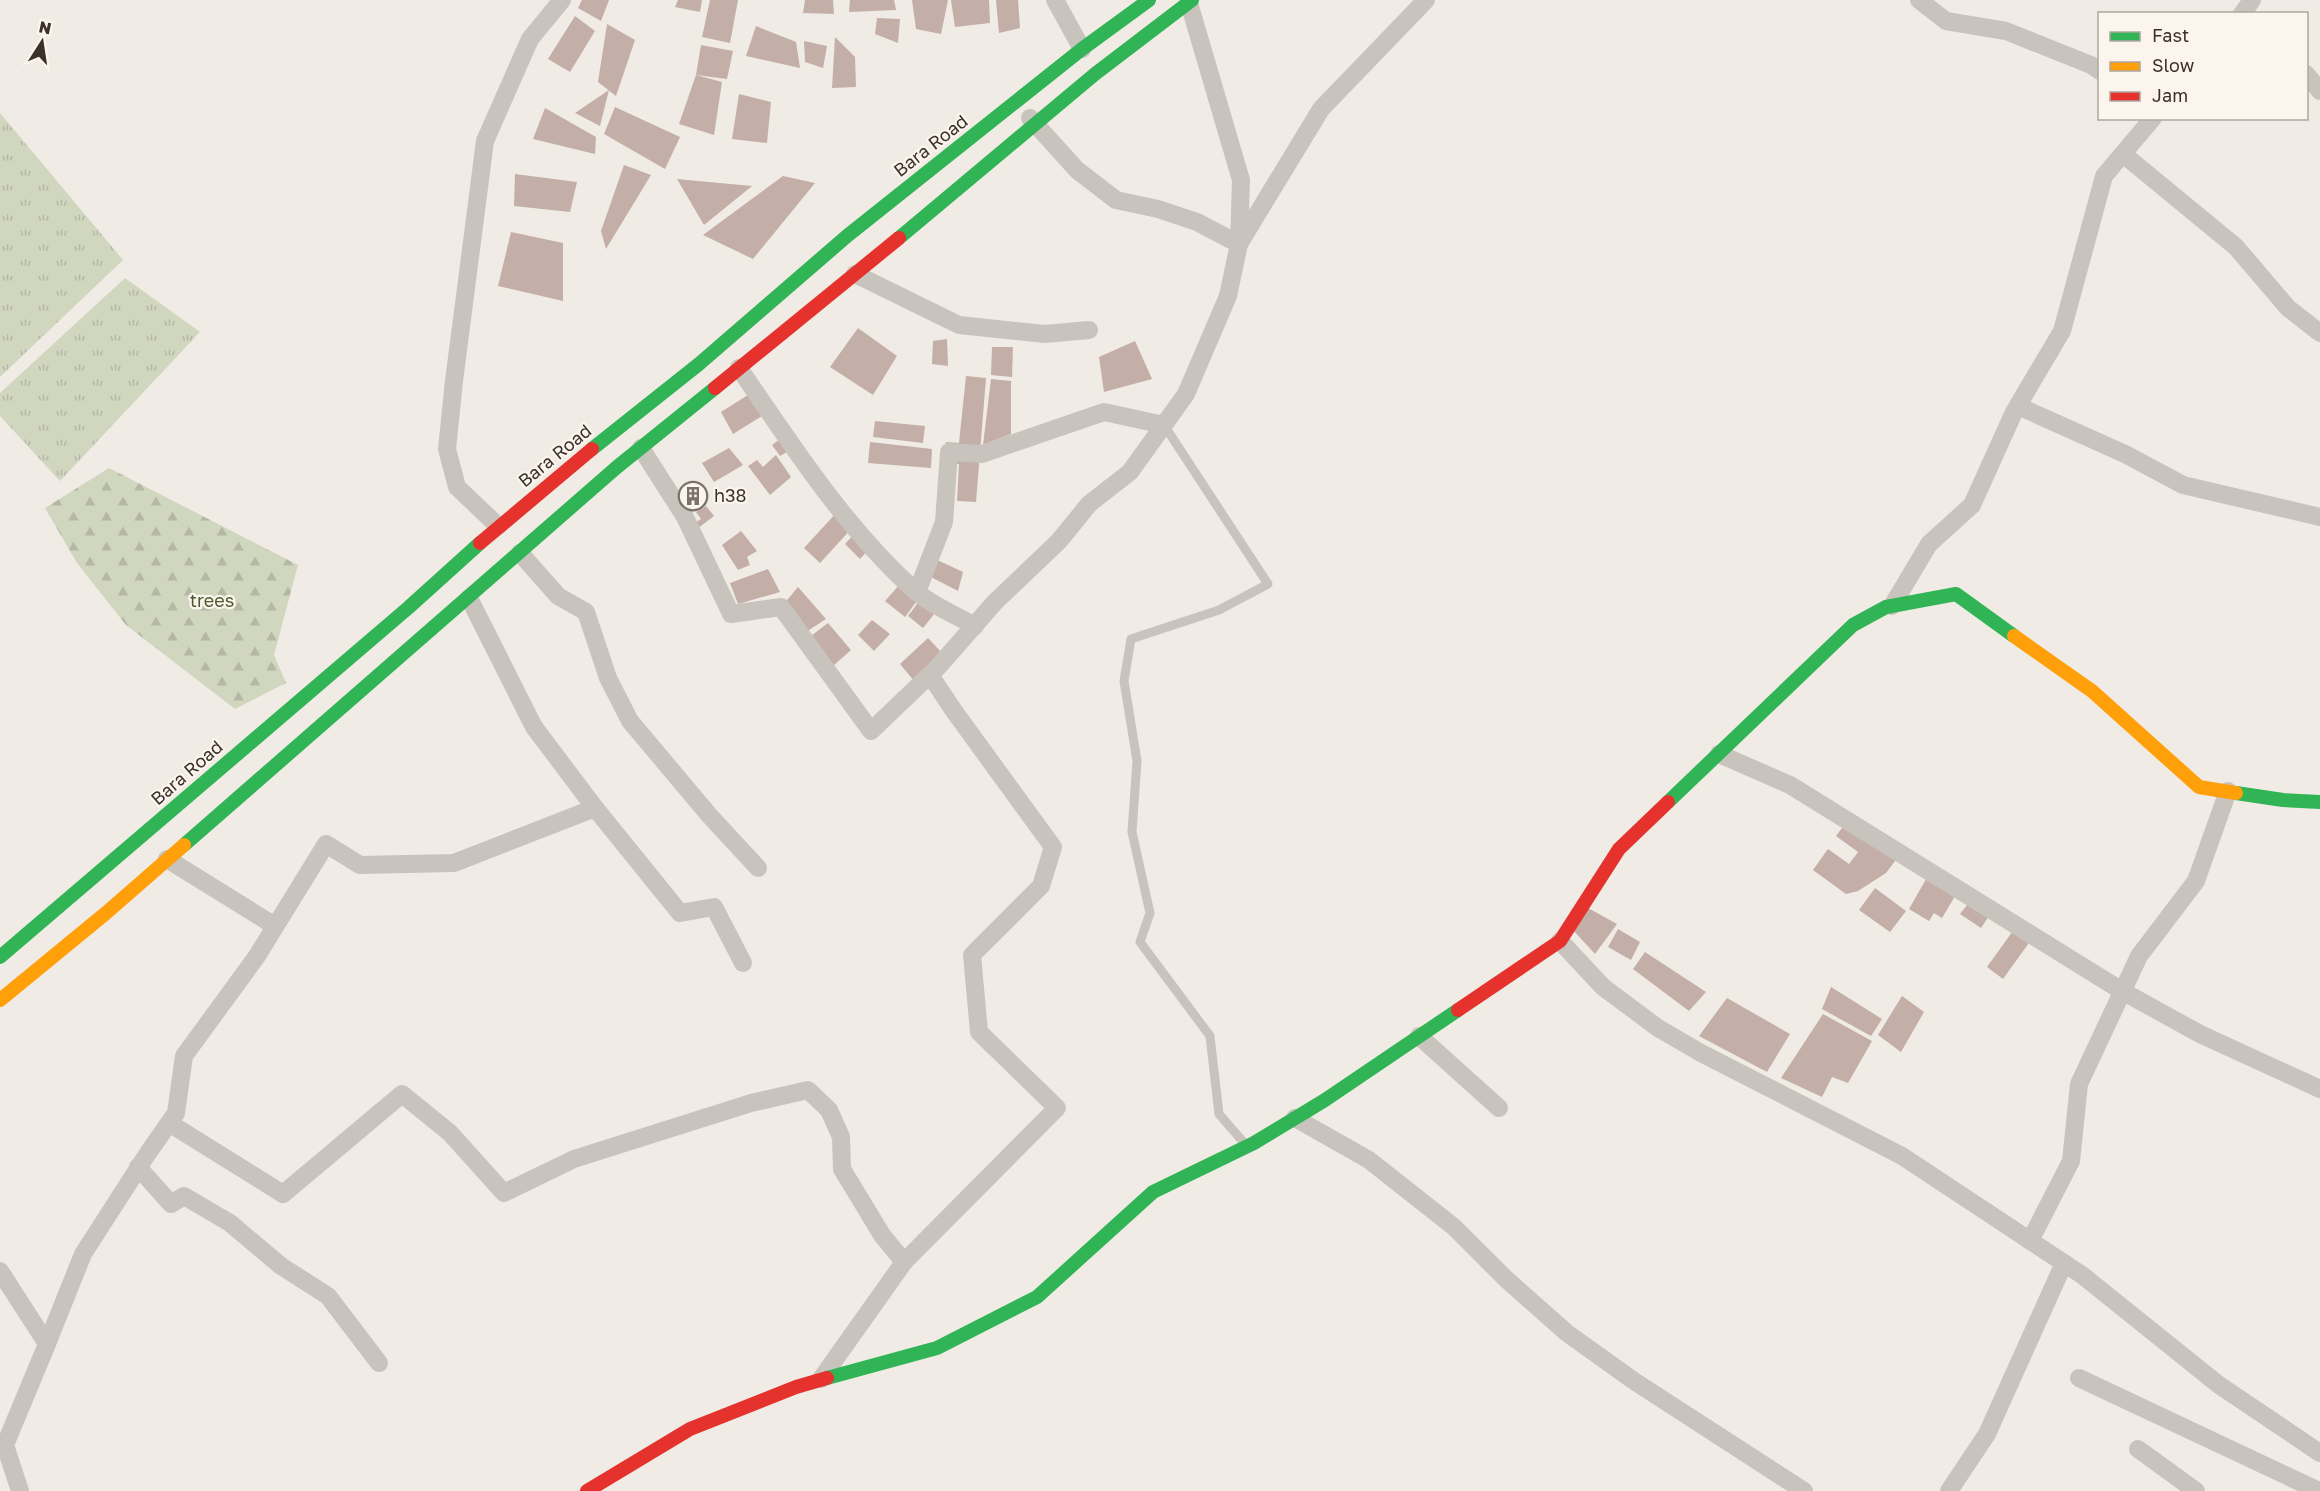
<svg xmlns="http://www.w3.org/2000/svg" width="2320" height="1491" font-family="'Golos Text',sans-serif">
	<defs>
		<pattern id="grass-tufts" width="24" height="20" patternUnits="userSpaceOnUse" patternTransform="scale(1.5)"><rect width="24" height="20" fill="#d1d6bf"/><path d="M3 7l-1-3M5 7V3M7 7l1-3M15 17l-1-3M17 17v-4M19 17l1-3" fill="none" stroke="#b4b8a4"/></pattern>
		<pattern id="forest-firs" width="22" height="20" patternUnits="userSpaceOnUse" patternTransform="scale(1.5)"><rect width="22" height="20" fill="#d1d6bf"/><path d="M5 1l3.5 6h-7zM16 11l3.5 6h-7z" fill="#b4b8a4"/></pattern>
	</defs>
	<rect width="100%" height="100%" fill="#f0ebe5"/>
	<g fill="url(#grass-tufts)">
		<polygon points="0,113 123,260 0,377"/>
		<polygon points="125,278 200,332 60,481 0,416 0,393"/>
	</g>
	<polygon fill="url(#forest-firs)" points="109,468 298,565 274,655 286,683 235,709 126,625 77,563 45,508"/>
	<g fill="#c3afa7">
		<polygon points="582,0 609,0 601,21 578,8"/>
		<polygon points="678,0 702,0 700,12 675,7"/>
		<polygon points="710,0 738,0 730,43 702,37"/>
		<polygon points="805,0 833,0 834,14 803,13"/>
		<polygon points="850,0 894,0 896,10 849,12"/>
		<polygon points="912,0 948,0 941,34 916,29"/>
		<polygon points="951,0 989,0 990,23 955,27"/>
		<polygon points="996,0 1018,0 1020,28 999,33"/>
		<polygon points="575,16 595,31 570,72 548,59"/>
		<polygon points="877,18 900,19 898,43 875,34"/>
		<polygon points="607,24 635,40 616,96 598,82"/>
		<polygon points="756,26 796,42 800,68 746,56"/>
		<polygon points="835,37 855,57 856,87 832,88"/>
		<polygon points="804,41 827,46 823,68 805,62"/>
		<polygon points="701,45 733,51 727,79 696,75"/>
		<polygon points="696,75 722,82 714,135 679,124"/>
		<polygon points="609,90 600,126 575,113"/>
		<polygon points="739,94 771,102 767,143 732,139"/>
		<polygon points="615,107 680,137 665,169 604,134"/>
		<polygon points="545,108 596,137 595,154 533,139"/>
		<polygon points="624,165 651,175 606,249 601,231"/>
		<polygon points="515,174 577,182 570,212 514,206"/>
		<polygon points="783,176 815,183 753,259 703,235"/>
		<polygon points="677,179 752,186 704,225"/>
		<polygon points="511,232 563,243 563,301 498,286"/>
		<polygon points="858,328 897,356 873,395 830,367"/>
		<polygon points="947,339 948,366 932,364 933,341"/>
		<polygon points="1135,341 1152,379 1104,392 1099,357"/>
		<polygon points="992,347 1013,347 1012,377 991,375"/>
		<polygon points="966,376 986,378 976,502 957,501 959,464 944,463 946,442 959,443"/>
		<polygon points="991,379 1011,381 1011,434 983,445"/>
		<polygon points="751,393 765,414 733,434 721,412"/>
		<polygon points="875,421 925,426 923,443 873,437"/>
		<polygon points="783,437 792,449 780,456 772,445"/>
		<polygon points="870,442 932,449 931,468 868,463"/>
		<polygon points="729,448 743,465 714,482 702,463"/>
		<polygon points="776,455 791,477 770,495 748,466 757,460 763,467"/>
		<polygon points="698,482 707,501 689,511 679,491"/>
		<polygon points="706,506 714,516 697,529 693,524 701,519 696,512"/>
		<polygon points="838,511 853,527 820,563 804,548"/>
		<polygon points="741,531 757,551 747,557 750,565 738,570 722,545"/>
		<polygon points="857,531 870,548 860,559 845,544"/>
		<polygon points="935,559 963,572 958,591 927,575"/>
		<polygon points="768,569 780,592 738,604 730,583"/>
		<polygon points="901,583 919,598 905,617 885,601"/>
		<polygon points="798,587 826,619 806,632 783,605"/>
		<polygon points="920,600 935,613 923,628 908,616"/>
		<polygon points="872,620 890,634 874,651 858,635"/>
		<polygon points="828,623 851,650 833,666 811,636"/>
		<polygon points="928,638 943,654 915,682 900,664"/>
		<polygon points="1848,820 1898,857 1886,873 1858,891 1846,894 1813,870 1828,849 1849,864 1858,852 1836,836"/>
		<polygon points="1929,874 1958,891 1942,918 1934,913 1929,921 1909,909"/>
		<polygon points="1875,888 1906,911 1890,932 1859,910"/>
		<polygon points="1971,900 1991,913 1981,928 1960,914"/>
		<polygon points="1588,908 1617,924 1595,954 1572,929"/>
		<polygon points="2015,928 2031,940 2003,979 1987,967"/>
		<polygon points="1618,929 1640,942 1631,960 1608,947"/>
		<polygon points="1645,952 1706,992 1689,1011 1633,969"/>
		<polygon points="1831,987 1882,1019 1871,1036 1822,1009"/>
		<polygon points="1902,996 1924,1012 1901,1052 1878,1035"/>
		<polygon points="1727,998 1790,1034 1767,1072 1699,1036"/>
		<polygon points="1823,1014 1872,1041 1848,1083 1832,1077 1822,1097 1781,1078"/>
	</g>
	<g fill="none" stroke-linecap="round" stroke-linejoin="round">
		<polyline stroke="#c9c3be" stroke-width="9" points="1164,425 1268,584 1219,610 1131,639 1124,681 1137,761 1132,832 1150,913 1140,942 1210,1036 1219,1114 1245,1144"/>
		<g stroke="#c9c3be" stroke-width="18">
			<polyline points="1055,0 1082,49"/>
			<polyline points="1919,0 1946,21 2006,31 2091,65 2100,71"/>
			<polyline points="2242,14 2252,0"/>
			<polyline points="2306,74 2320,91"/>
			<polyline points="1030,118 1077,170 1116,200 1158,209 1197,222 1239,244 1321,109 1426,0"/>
			<polyline points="2123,154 2236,247 2288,308 2320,333"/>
			<polyline points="855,274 959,325 1045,334 1089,330"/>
			<path d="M739,368C791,444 843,525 912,588C927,603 956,615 975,626"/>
			<polyline points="2018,406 2125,454 2183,485 2320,517"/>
			<polyline points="641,448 685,517 731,614 781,607 871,731 938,667 995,602 1059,541 1089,504 1130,472 1186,394 1228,296 1239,244 1241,180 1189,3"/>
			<polyline points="498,526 457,487 447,449 454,381 485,141 530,39 562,0"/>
			<polyline points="520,553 558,596 586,612 608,678 630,721 709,815 758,868"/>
			<polyline points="917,592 944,522 949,452 982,454 1104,412 1164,425"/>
			<polyline points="1892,606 1929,544 1972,505 2014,412 2062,331 2104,176 2153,118"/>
			<polyline points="1719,754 1790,785 2122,991 2200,1034 2320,1089"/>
			<polyline points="595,808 680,913 714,907 743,963"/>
			<polyline points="167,859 275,926"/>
			<polyline points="1560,941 1603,987 1658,1028 1701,1053 1902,1156 2082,1275 2219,1385 2320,1453"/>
			<polyline points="1419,1036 1499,1108"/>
			<polyline points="1295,1118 1369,1160 1454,1227 1506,1279 1567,1333 1634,1381 1804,1491"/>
			<polyline points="169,1123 283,1194 402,1094 450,1133 504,1193 574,1159 751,1103 808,1090 829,1110 841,1137 842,1169 882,1235 904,1262 821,1379"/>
			<polyline points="138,1167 171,1204 184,1196 230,1223 281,1266 328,1296 379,1363"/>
			<polyline points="2030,1241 2071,1161 2079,1084 2139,956 2196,881 2228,791"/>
			<polyline points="904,1262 1057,1108 979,1032 972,955 1041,886 1053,847 954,711 930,675"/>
			<polyline points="0,1271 47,1344 5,1445 20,1491"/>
			<polyline points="47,1344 83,1254 148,1153 176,1113 184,1056 257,956 326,844 360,865 454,863 595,808 534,727 469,598"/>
			<polyline points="2079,1378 2319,1491"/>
			<polyline points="2138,1449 2196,1491"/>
			<polyline points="1949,1491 1987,1434 2064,1263"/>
		</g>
		<g stroke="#30b455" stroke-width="14">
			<polyline points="899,238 1095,74 1192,0"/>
			<polyline points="592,449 699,364 847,236 1082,49 1149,0"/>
			<polyline points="2236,793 2283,800 2320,802"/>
			<polyline points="1668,802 1853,625 1886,607 1956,594 2014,636"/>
			<polyline points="184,845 617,467 715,388"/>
			<polyline points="0,957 408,608 480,543"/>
			<polyline points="827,1378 937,1348 1037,1297 1153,1192 1254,1143 1325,1100 1458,1010"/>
		</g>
		<g stroke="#ff9f0a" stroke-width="14">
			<polyline points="2014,636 2092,691 2199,787 2236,793"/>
			<polyline points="0,1000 106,913 184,845"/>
		</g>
		<g stroke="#e5322d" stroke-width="14">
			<polyline points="715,388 899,238"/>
			<polyline points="480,543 592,449"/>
			<polyline points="1458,1010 1560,941 1619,849 1668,802"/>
			<polyline points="587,1491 690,1429 796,1387 827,1378"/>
		</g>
	</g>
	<defs>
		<g id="building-ring" transform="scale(1.5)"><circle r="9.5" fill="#fbf5ee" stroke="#7a716c" stroke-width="1.5"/><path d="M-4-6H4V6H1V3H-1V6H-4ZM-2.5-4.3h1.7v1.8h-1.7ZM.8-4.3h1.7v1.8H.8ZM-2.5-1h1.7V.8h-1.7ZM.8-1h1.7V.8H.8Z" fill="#7a716c"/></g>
	</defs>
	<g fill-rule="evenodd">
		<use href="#building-ring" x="693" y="496"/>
	</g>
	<g text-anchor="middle" stroke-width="4.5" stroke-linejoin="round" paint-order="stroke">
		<g font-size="18" fill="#3b302b" stroke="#fbf5ee">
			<text transform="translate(931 146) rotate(-38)" y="6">Bara Road</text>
			<text transform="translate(555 456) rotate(-39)" y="6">Bara Road</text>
			<text transform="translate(187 773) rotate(-41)" y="6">Bara Road</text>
		</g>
		<g font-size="18" fill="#3b302b" stroke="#fbf5ee" text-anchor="start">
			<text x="714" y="502">h38</text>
		</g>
		<g font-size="18" fill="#4a5a2e" stroke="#fbf5ee">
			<text x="212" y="607">trees</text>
		</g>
	</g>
	<rect x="2098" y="12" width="210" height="108" fill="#fbf5ee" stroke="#aea6a0" stroke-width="1.5"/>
	<rect x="2110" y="32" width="30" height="9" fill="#30b455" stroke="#aea6a0" stroke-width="1.5"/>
	<text x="2152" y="42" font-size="18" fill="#3b302b">Fast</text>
	<rect x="2110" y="62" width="30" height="9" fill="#ff9f0a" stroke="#aea6a0" stroke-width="1.5"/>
	<text x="2152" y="72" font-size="18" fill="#3b302b">Slow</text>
	<rect x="2110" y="92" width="30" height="9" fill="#e5322d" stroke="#aea6a0" stroke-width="1.5"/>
	<text x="2152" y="102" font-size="18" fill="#3b302b">Jam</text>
	<g transform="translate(42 42) rotate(12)" stroke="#fbf5ee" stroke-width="4.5" paint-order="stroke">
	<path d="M0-4.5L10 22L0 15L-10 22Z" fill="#3b302b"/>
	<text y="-9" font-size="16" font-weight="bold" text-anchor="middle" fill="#3b302b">N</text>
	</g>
</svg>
